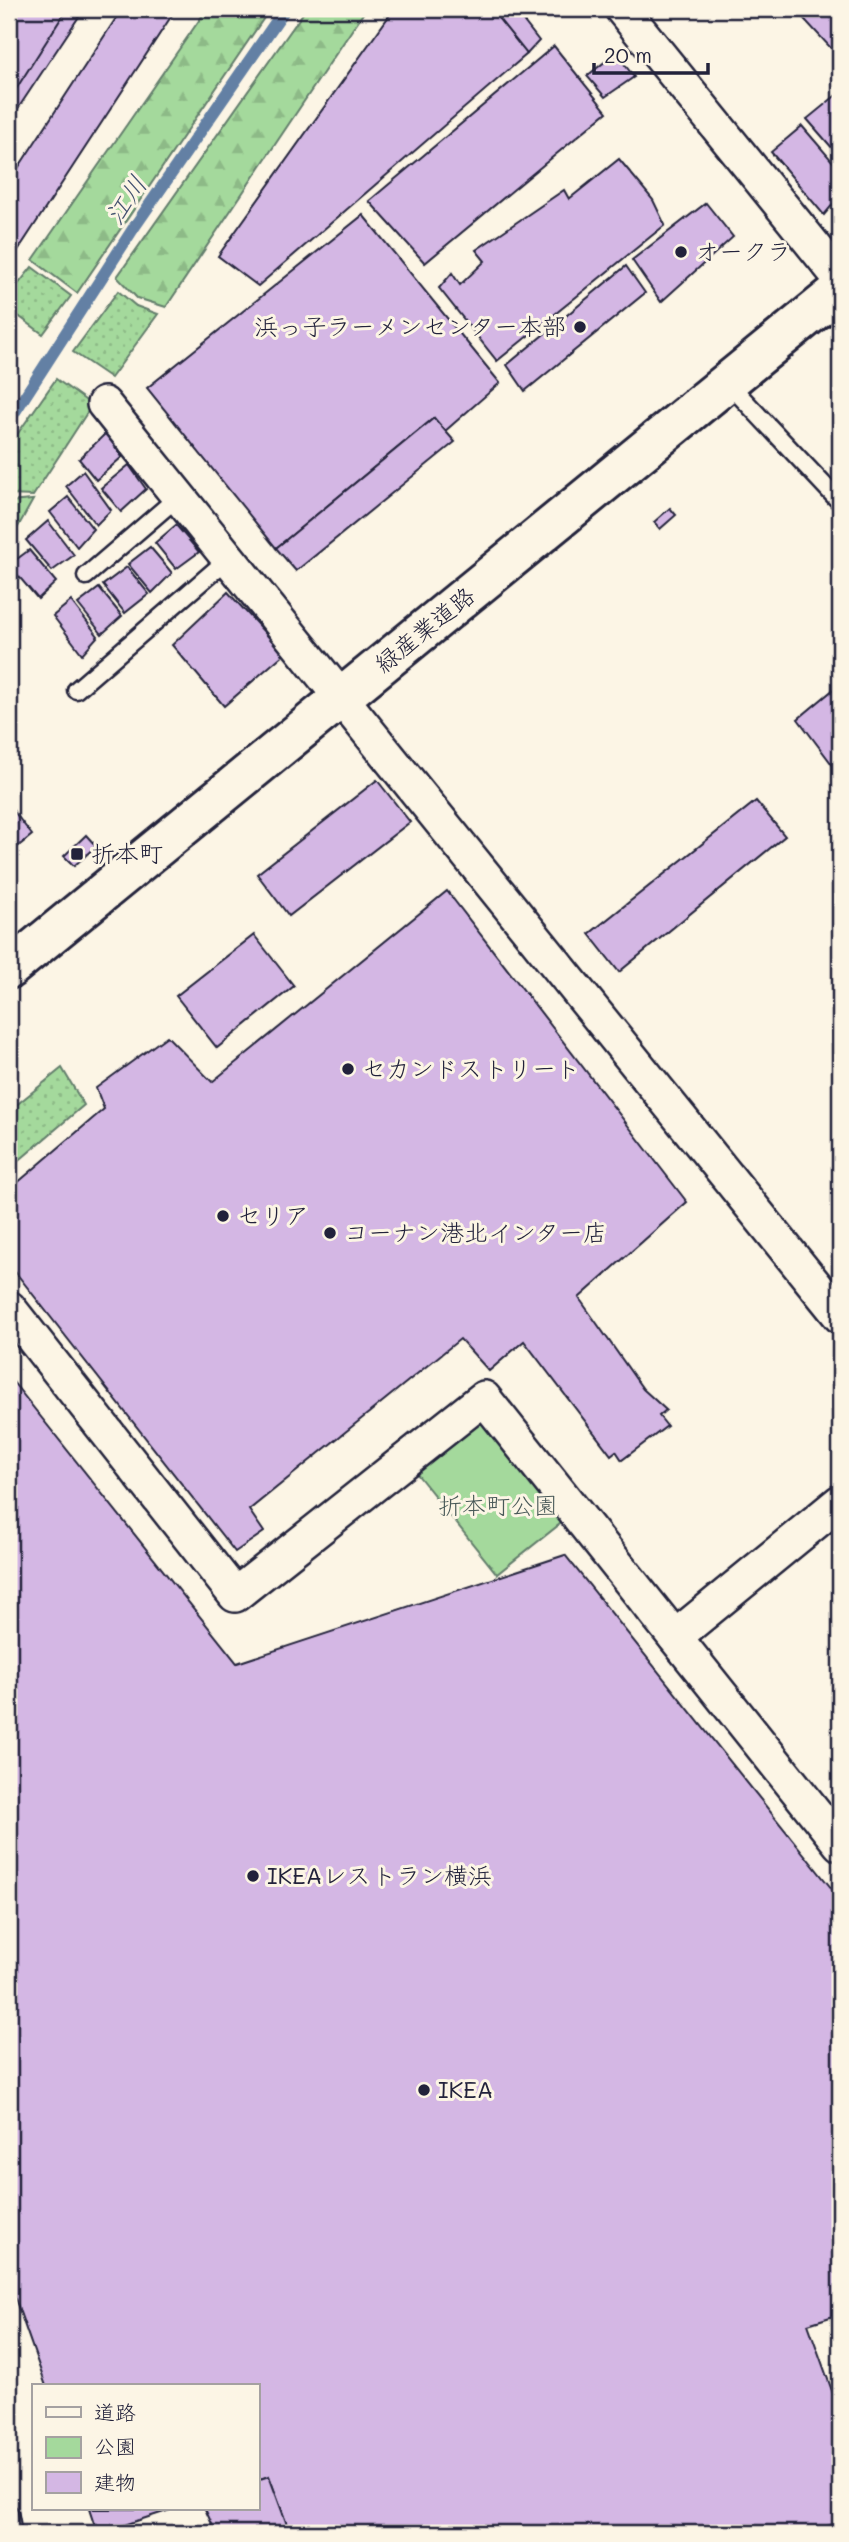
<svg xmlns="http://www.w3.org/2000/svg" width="849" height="2542" font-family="Mali,'Klee One',sans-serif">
	<defs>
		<pattern id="grass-dots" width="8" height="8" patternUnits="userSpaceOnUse" patternTransform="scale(1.75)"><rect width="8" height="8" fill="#a4d99c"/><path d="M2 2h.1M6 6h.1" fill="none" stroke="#8dba87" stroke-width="1.8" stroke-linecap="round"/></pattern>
		<pattern id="forest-firs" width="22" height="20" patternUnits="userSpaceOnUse" patternTransform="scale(1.75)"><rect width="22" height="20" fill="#a4d99c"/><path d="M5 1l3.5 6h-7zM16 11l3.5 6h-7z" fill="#8dba87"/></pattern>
	</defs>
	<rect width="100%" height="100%" fill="#fcf5e5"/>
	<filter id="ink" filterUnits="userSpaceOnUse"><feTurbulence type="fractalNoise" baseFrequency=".0143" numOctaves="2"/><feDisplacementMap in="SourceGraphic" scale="14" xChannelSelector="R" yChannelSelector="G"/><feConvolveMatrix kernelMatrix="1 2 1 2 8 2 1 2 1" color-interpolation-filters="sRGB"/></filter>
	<g filter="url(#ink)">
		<g fill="url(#grass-dots)" stroke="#637e6c" stroke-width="2">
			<polygon points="32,267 71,296 43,334 9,309 9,296"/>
			<polygon points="118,291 136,306 158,314 111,378 73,352"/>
			<polygon points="56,379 92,405 33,496 9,495 9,446"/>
			<polygon points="62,1068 84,1105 9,1169 9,1111"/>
		</g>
		<g fill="url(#forest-firs)" stroke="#637e6c" stroke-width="2">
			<polygon points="207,9 270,9 77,293 33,260"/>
			<polygon points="306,9 366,9 166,307 137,298 117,277"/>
			<polygon points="33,500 9,543 9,502"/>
		</g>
		<polygon fill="#a4d99c" stroke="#637e6c" stroke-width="2" points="481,1415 565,1520 497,1574 413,1469"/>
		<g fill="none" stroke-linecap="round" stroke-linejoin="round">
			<polyline stroke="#6380a4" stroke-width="12" points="9,421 135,226 285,9"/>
		</g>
		<g fill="#d4b7e4" stroke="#22223b" stroke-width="2">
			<polygon points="9,9 84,9 9,122"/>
			<polygon points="9,9 67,9 9,100"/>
			<polygon points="122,9 176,9 9,264 9,182"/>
			<polygon points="394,9 491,9 527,54 258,286 218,256"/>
			<polygon points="491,9 514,9 539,41 527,54"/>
			<polygon points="795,9 840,9 840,58"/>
			<polygon points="554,46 607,112 425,263 369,201"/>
			<polygon points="616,53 634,77 605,97 587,76"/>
			<polygon points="840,92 840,157 807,119"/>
			<polygon points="802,126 840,170 840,196 824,215 771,152"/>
			<polygon points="619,159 653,200 665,225 497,361 439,288 452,273 460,285 485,261 476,250 564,190 569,199"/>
			<polygon points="706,203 733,237 661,302 632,260"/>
			<polygon points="363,215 500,383 444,432 434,418 276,548 147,388"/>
			<polygon points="626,266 645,293 525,391 507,365"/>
			<polygon points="434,418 455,442 296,571 276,548"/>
			<polygon points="106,433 122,457 96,480 79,459"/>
			<polygon points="129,465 146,489 121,512 101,488"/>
			<polygon points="83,471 111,510 96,525 66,486"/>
			<polygon points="68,497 93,529 77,547 50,512"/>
			<polygon points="670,508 676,515 660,529 654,522"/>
			<polygon points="48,521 74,555 52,571 26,540"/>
			<polygon points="176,525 199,552 176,569 155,543"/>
			<polygon points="150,547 172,573 152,593 128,564"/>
			<polygon points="29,550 56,582 38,599 9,565"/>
			<polygon points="127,567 149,594 125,613 103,585"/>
			<polygon points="99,588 122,616 102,634 78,604"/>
			<polygon points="228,592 284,654 224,706 172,645"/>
			<polygon points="71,601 98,636 82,654 53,616"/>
			<polygon points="840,684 840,775 798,719"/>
			<polygon points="377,780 410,822 289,916 257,874"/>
			<polygon points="756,801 785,836 619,972 589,934"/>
			<polygon points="9,805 32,835 9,854"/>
			<polygon points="86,835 96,846 74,866 64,856"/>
			<polygon points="447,891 687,1202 579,1298 643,1389 666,1410 659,1416 667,1426 622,1460 616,1451 611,1455 524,1341 489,1371 460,1339 249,1510 264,1532 235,1552 9,1264 9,1190 104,1109 96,1088 167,1036 212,1082"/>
			<polygon points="254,935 294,986 217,1048 176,996"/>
			<polygon points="9,1377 237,1663 565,1555 840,1899 840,2314 808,2324 840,2413 840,2522 805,2533 290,2533 269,2476 257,2480 257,2386 46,2386 9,2281"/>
			<polygon points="269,2476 290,2533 216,2533 205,2509 257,2509 257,2480"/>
			<polygon points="89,2509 173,2509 100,2533 97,2533"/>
		</g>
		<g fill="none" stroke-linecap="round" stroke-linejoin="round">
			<g stroke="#22223b" stroke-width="21">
				<g id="lane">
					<polyline points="728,383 840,502"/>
					<polyline points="86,576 179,496"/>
					<polyline points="76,690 229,558"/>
					<polyline points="9,2513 13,2533"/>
				</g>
			</g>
			<g stroke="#22223b" stroke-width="38">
				<g id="street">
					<polyline points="622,9 840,278"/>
					<polyline points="104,404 840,1316"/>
					<polyline points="9,1308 235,1595 484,1398 840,1844"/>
					<polyline points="675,1637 840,1502"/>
				</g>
			</g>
			<g stroke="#22223b" stroke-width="44">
				<polyline id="secondary" points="9,969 840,290"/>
			</g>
			<use href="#lane" stroke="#fcf5e5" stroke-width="16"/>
			<use href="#street" stroke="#fcf5e5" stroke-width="33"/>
			<use href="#secondary" stroke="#fcf5e5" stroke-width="38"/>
		</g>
	</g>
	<g fill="#22223b" stroke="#fcf5e5" stroke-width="2.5">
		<circle cx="681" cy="252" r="7"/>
		<circle cx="580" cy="327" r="7"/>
		<rect x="70" y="847" width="14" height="14" rx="3.5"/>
		<circle cx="348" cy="1069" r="7"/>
		<circle cx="223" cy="1216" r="7"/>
		<circle cx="330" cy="1233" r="7"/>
		<circle cx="253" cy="1876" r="7"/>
		<circle cx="424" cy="2090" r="7"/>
	</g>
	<g text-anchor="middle" stroke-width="6" stroke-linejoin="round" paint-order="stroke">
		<g font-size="24" fill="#22223b" stroke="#fcf5e5" text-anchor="start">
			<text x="695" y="260">オークラ</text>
			<text x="566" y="335" text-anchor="end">浜っ子ラーメンセンター本部</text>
			<text x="91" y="862">折本町</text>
			<text x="362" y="1077">セカンドストリート</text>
			<text x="237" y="1224">セリア</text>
			<text x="344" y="1241">コーナン港北インター店</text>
			<text x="267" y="1884">IKEAレストラン横浜</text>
			<text x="438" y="2098">IKEA</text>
		</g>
		<g font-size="24" fill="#22223b" stroke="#fcf5e5">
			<text transform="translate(425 630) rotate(-39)" y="8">緑産業道路</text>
		</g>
		<g font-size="24" fill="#495958" stroke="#fcf5e5">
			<text x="498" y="1514">折本町公園</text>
		</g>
		<g font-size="26" font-style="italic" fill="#435170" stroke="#fcf5e5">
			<text transform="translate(126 200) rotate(-56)" y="9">江川</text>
		</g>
	</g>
	<rect width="849" height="2542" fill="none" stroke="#fcf5e5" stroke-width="35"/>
	<rect x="18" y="18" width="814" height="2507" fill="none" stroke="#22223b" stroke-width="2.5" filter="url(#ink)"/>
	<rect x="32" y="2384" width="228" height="126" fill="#fcf5e5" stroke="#a5a1a1" stroke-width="2"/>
	<rect x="46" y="2407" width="35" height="10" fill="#fcf5e5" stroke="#a5a1a1" stroke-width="2"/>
	<text x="94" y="2420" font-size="21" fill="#22223b">道路</text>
	<rect x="46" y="2437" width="35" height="21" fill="#a4d99c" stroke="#a5a1a1" stroke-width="2"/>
	<text x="94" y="2454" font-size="21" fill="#22223b">公園</text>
	<rect x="46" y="2472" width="35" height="21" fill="#d4b7e4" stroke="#a5a1a1" stroke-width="2"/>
	<text x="94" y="2490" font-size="21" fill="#22223b">建物</text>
	<path d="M594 63v10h114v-10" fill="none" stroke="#22223b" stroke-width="3.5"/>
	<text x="604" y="63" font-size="21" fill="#22223b" stroke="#fcf5e5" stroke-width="5" paint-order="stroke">20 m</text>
</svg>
